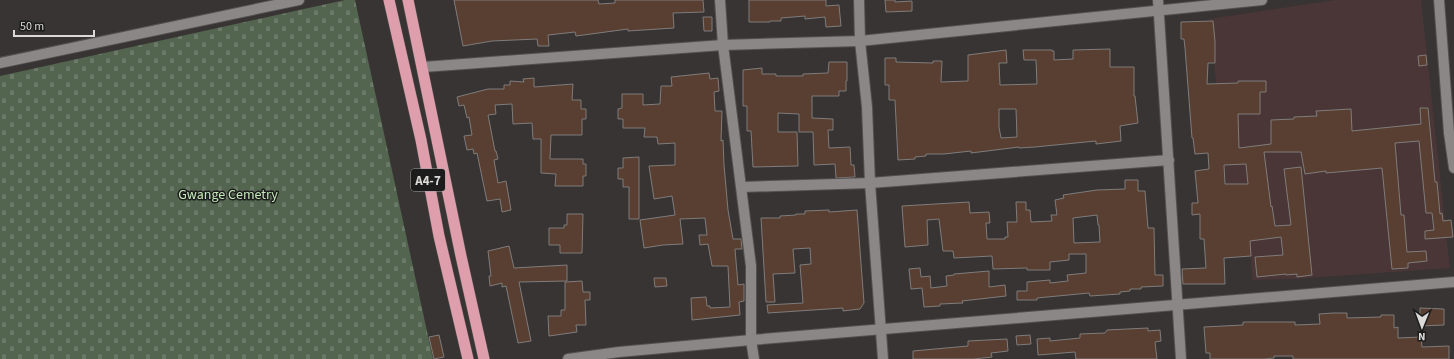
<svg xmlns="http://www.w3.org/2000/svg" width="1454" height="359" font-family="'Source Sans 3',sans-serif">
	<defs>
		<pattern id="cemetery-stones" width="16" height="16" patternUnits="userSpaceOnUse"><rect width="16" height="16" fill="#53654f"/><path d="M2 7V4a2 2 0 0 1 4 0v3zM10 15v-3a2 2 0 0 1 4 0v3z" fill="#6b7a68"/></pattern>
	</defs>
	<rect width="100%" height="100%" fill="#373433"/>
	<polygon fill="#4b3637" points="1336,0 1421,0 1450,268 1293,279 1252,280 1248,208 1227,209 1224,152 1209,19"/>
	<polygon fill="url(#cemetery-stones)" points="345,0 355,0 433,359 0,359 0,76"/>
	<g fill="#593f31" stroke="#7f7c7b" fill-rule="evenodd">
		<polygon points="454,0 598,0 599,4 615,3 615,0 703,0 704,12 673,13 674,28 628,31 628,29 576,36 575,32 548,35 549,46 538,46 537,39 492,41 463,46"/>
		<polygon points="749,0 826,0 826,6 839,5 841,26 826,27 825,17 805,19 805,16 781,18 781,21 770,21 770,22 749,22"/>
		<polygon points="885,0 895,0 895,2 912,1 912,11 886,12"/>
		<polygon points="703,17 712,17 712,31 704,31"/>
		<path d="M1213,21L1215,41V63H1208L1207,84L1238,83V81H1266V92H1260V114H1238L1239,148L1271,144V120L1294,119V117L1317,116L1316,111L1351,109L1352,131L1421,124L1420,108H1428L1435,182H1437L1440,214L1442,213L1443,221L1451,220L1453,237L1425,239V231L1434,230L1432,213H1426L1419,141L1395,143L1401,215H1404L1407,252L1426,251L1427,261L1408,263V268L1392,269L1382,168L1326,173V171L1305,174L1301,152H1264L1271,207L1272,206L1275,226L1291,225L1284,169L1301,167L1312,275L1297,277V274L1286,275V274L1257,277L1255,257L1283,255L1281,237L1250,241L1251,256L1224,258L1225,284H1183L1182,269L1206,268L1204,239H1200V214L1192,215V203H1198L1195,171L1209,169L1208,153L1195,154L1193,138H1192L1185,48L1184,39H1181V22ZM1246,164L1248,184H1225L1224,165Z"/>
		<path d="M1110,49V67H1134V96H1135L1138,123L1120,126L1121,141L1096,144V141L1035,147L1019,148V147L971,153V151L944,154H926V156L915,157V159L898,160L895,100H889V85H885V58H896V62L933,63V61H942L941,82L968,81V55L1006,50L1007,63H999L1000,85L1037,84L1036,60H1024L1023,50H1052V51H1054V60L1073,59V50ZM999,109H1016L1017,137L1001,138L999,127Z"/>
		<polygon points="1426,55 1427,65 1419,66 1418,56"/>
		<polygon points="829,62 847,62 847,81 846,81 846,91 839,91 839,96 812,96 812,118 833,119 833,130 828,130 829,148 850,147 851,165 854,165 855,177 836,178 835,164 814,165 813,132 799,132 799,114 778,113 778,132 797,132 798,166 753,167 751,131 747,131 747,106 743,106 743,70 762,68 762,74 776,74 776,76 803,76 803,74 828,73"/>
		<polygon points="709,73 710,79 718,78 719,91 714,92 715,111 722,111 721,141 723,140 724,165 728,210 733,239 741,239 742,249 735,249 738,285 744,284 744,301 739,302 740,315 692,320 691,298 706,297 707,306 710,306 710,308 730,307 728,266 712,266 708,244 700,245 699,235 707,235 705,218 680,219 683,244 663,245 644,248 640,220 675,215 672,196 654,199 649,166 675,165 675,143 658,144 657,137 644,137 645,128 623,128 623,119 618,119 618,109 622,108 622,94 643,94 643,105 660,104 661,86 672,86 671,77"/>
		<polygon points="534,78 534,87 573,84 572,100 581,100 581,109 586,109 586,119 582,119 582,135 551,135 550,159 583,159 583,164 586,164 586,176 583,176 583,186 555,186 556,174 541,173 541,139 533,139 532,123 513,124 512,104 495,105 496,114 488,115 495,151 496,151 498,159 494,160 498,183 506,181 511,210 502,212 500,199 487,201 477,153 474,154 473,149 467,150 464,136 472,135 469,117 467,118 464,105 459,106 457,97 488,89 504,89 504,85 510,85 510,81 524,82 523,79"/>
		<polygon points="639,157 639,219 629,219 629,187 623,187 623,179 618,179 618,168 623,168 623,158"/>
		<path d="M1125,180H1138V191H1145L1148,228H1154L1155,275H1163V286L1141,287V289H1130V291L1120,292V294L1090,296L1089,293L1037,298V300H1017V291H1027V282L1050,280V283L1068,281L1067,275L1086,273V254H1069V260L1050,262V270H1027V268L993,269L992,256L954,258L953,251H943L939,219L927,220L928,245L905,247L902,206L969,202L970,213L989,212L990,223H986L987,239H1005V237H1008L1007,222H1017L1016,202H1026V210H1030L1031,222L1052,221L1051,215H1057L1055,200L1064,198L1063,195L1097,190L1125,189ZM1097,215L1098,225H1099L1100,242L1074,243L1073,218Z"/>
		<polygon points="829,210 829,212 857,210 864,303 860,309 843,311 843,308 768,313 767,305 803,303 800,265 811,264 810,248 793,249 795,273 773,274 775,302 766,302 761,218 780,218 780,216 796,215 796,214 805,214 805,211"/>
		<polygon points="567,214 583,214 582,253 560,253 560,245 549,245 549,228 564,228 564,225 567,225"/>
		<polygon points="509,246 514,268 567,265 567,281 519,282 531,341 518,343 506,286 502,287 502,283 490,286 489,276 491,276 488,251"/>
		<polygon points="920,268 921,277 930,276 931,288 947,286 946,276 954,275 954,274 989,271 989,287 1005,285 1006,296 962,301 963,303 940,304 940,306 924,307 922,288 911,289 909,269"/>
		<polygon points="654,278 666,278 667,286 655,287"/>
		<polygon points="582,281 583,292 590,292 590,300 585,300 586,325 576,325 577,332 549,336 548,316 561,316 561,310 565,310 565,282"/>
		<polygon points="1420,308 1444,309 1444,325 1420,326"/>
		<polygon points="1333,313 1347,313 1347,318 1381,317 1381,315 1394,315 1394,328 1398,327 1398,338 1421,337 1422,347 1449,346 1449,359 1293,359 1293,356 1274,356 1274,358 1264,359 1210,359 1210,353 1206,353 1204,327 1243,325 1243,322 1295,322 1295,325 1320,324 1319,314"/>
		<polygon points="1148,328 1148,331 1160,330 1161,341 1155,342 1157,359 1076,359 1075,352 1038,355 1037,339 1050,338 1050,341 1080,338 1080,334 1105,333 1107,330"/>
		<polygon points="439,335 444,357 434,359 429,337"/>
		<polygon points="1030,335 1031,344 1017,345 1016,336"/>
		<polygon points="1007,339 1008,351 991,353 992,357 974,359 913,359 913,351 968,346 968,341"/>
	</g>
	<g fill="none" stroke-linecap="round" stroke-linejoin="round">
		<g stroke="#535150" stroke-width="12">
			<g id="minor">
				<polyline points="720,0 723,45 751,266 751,340 754,359"/>
				<polyline points="1158,0 1181,359"/>
				<polyline points="1439,0 1449,133 1454,168"/>
				<polyline points="423,67 723,45 860,41 1262,0"/>
				<polyline points="742,187 870,183 1169,160"/>
			</g>
		</g>
		<g stroke="#535150" stroke-width="12">
			<polyline id="tertiary" points="0,63 299,0"/>
		</g>
		<g stroke="#535150" stroke-width="12">
			<g id="secondary">
				<polyline points="859,0 860,41 867,107 870,183 883,359"/>
				<polyline points="568,359 619,352 751,340 1454,282"/>
			</g>
		</g>
		<g stroke="#535150" stroke-width="12">
			<g id="trunk">
				<polyline points="389,0 421,140 439,236 468,359"/>
				<polyline points="408,0 461,256 484,359"/>
			</g>
		</g>
		<use href="#minor" stroke="#8a8786" stroke-width="10"/>
		<use href="#tertiary" stroke="#8a8786" stroke-width="10"/>
		<use href="#secondary" stroke="#8a8786" stroke-width="10"/>
		<use href="#trunk" stroke="#de9eac" stroke-width="11"/>
	</g>
	<g text-anchor="middle" stroke-width="3" stroke-linejoin="round" paint-order="stroke">
		<rect fill="#1d1c1c" stroke="#a2a1a0" stroke-width="1" x="411" y="169" width="34" height="22" rx="3"/>
		<g font-size="13" font-weight="bold" fill="#dbdad9">
			<text x="428" y="185">A4-7</text>
		</g>
		<g font-size="14" fill="#c3e8ba" stroke="#1d1c1c">
			<text x="228" y="199">Gwange Cemetry</text>
		</g>
	</g>
	<g transform="translate(1422 327) rotate(181)" stroke="#1d1c1c" stroke-width="3" paint-order="stroke">
	<path d="M0-3L7 15L0 10L-7 15Z" fill="#dbdad9"/>
	<text y="-6" font-size="11" font-weight="bold" text-anchor="middle" fill="#dbdad9">N</text>
	</g>
	<path d="M14 30v6h80v-6" fill="none" stroke="#dbdad9" stroke-width="2"/>
	<text x="20" y="30" font-size="12" fill="#dbdad9" stroke="#1d1c1c" stroke-width="3" paint-order="stroke">50 m</text>
</svg>
